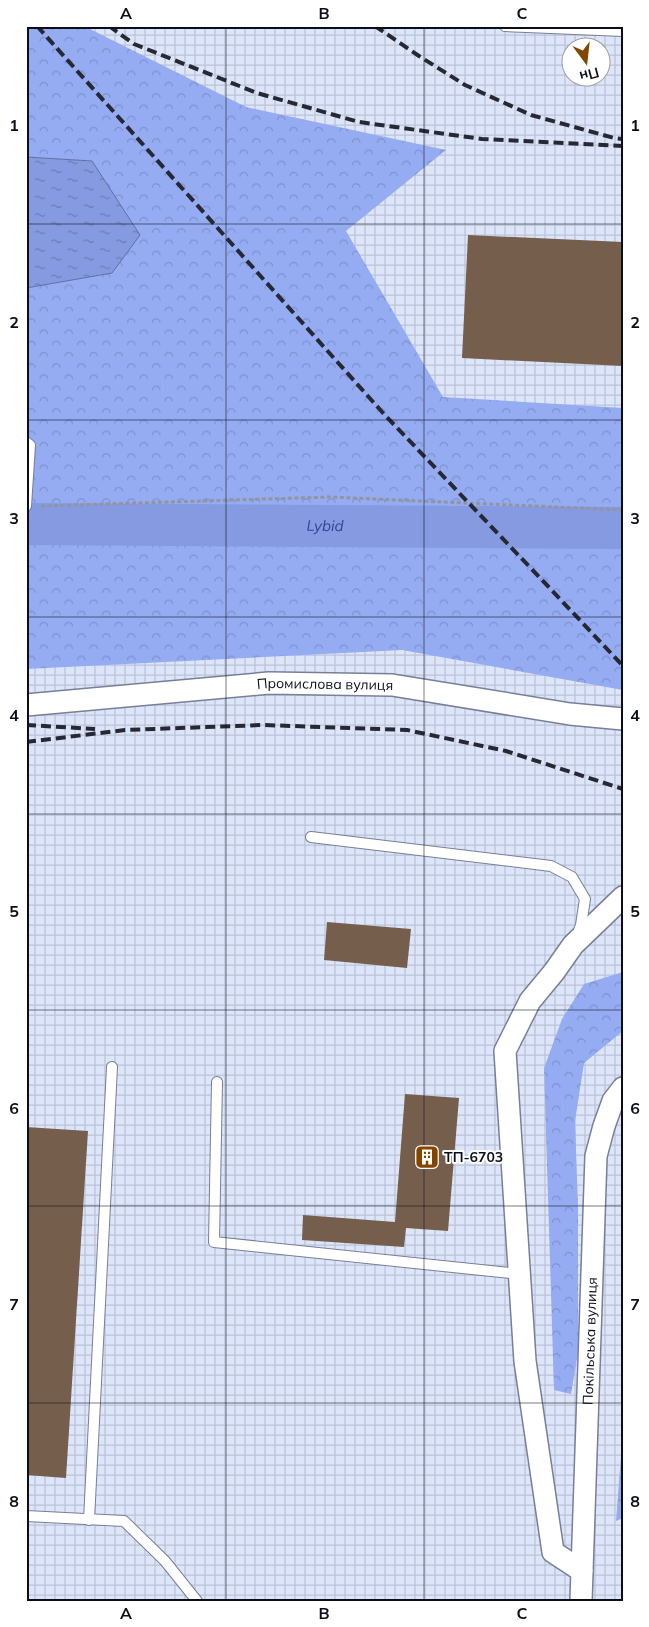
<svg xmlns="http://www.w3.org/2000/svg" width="649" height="1627" font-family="Mulish,sans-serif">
	<defs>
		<pattern id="industrial-grid" width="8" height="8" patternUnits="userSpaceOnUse" patternTransform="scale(1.25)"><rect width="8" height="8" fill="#dde5fa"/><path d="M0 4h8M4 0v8" fill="none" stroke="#bcc3d6"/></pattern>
		<pattern id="forest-crowns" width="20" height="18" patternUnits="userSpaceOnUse" patternTransform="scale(1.25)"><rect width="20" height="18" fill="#95abf2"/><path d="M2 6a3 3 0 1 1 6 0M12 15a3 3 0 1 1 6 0" fill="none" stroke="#7f92cf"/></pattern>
		<pattern id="water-ripples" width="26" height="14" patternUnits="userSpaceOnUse" patternTransform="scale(1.25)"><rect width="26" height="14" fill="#859ae0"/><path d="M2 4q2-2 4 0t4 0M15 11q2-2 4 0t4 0" fill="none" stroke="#6b7cb5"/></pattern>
	</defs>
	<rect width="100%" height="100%" fill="#eef2fd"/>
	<path fill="url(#industrial-grid)" fill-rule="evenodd" d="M26,26H623V1601H26ZM572,48H602V78H572Z"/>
	<g fill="url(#forest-crowns)">
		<polygon points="26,26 84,26 246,107 446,150 346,231 443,397 623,408 623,690 402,650 26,669 26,288 112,273 91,161 26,157"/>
		<polygon points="623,972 623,1031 584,1063 575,1121 578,1206 578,1353 571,1394 554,1390 544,1068 562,1019 584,984"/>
		<polygon points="623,1430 623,1518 616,1521"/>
	</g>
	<polygon fill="url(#water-ripples)" stroke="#6070a4" points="26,157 92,161 140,235 112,273 26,288"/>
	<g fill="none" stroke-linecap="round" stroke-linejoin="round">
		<path stroke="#859ae0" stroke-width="42" id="s1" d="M26,524L623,528"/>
	</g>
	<g fill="#755e4c">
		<polygon points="468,235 623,242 623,366 462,358"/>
		<polygon points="327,922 411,929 407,968 324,960"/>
		<polygon points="405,1094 459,1098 448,1231 406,1228 404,1247 302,1240 303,1215 395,1222"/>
		<polygon points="26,1127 88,1131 66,1478 26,1475"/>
	</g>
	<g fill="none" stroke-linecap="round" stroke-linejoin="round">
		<g stroke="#777f99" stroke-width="12">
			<g id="lane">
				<polyline points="505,26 623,31"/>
				<polyline points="26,442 30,445 26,506"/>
				<polyline points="311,837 551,866 572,877 585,899 581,925 578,933"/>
				<polyline points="217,1082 214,1242 519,1274"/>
				<polyline points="26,1516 124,1521 165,1561 197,1601"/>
				<polyline points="89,1520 112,1067"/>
			</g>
		</g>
		<g stroke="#777f99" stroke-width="24">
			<g id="street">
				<path id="s2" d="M26,705L269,683L392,685L570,714L623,719"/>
				<polyline points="582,1571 553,1552 525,1361 505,1051 530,1001 554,972 573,945 623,897"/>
				<path id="s3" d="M581,1601L596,1156L604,1126L613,1101L623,1088"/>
			</g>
		</g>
		<polyline stroke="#9295a0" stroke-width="3" stroke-dasharray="4 2.5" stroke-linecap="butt" points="41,506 330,497 623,510"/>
		<use href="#lane" stroke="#fff" stroke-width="10"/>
		<use href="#street" stroke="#fff" stroke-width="21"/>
		<g stroke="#262934" stroke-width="4" stroke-dasharray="10 5" stroke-linecap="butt">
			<polyline points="37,26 383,413 544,582 623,666"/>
			<polyline points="109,26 134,44 257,93 359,122 482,139 623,146"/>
			<polyline points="375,26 419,56 465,85 531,115 614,138 623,139"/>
			<polyline points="26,725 95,729"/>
			<polyline points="26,742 125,730 263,725 407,730 506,751 623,789"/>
		</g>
	</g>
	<path fill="none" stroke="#0b0e18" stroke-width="1" stroke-opacity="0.55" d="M226,26V1601M424,26V1601M26,224H623M26,420H623M26,617H623M26,814H623M26,1010H623M26,1206H623M26,1403H623"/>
	<defs>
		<g id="building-square" transform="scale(1.25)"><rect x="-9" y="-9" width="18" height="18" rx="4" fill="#824600" stroke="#fff"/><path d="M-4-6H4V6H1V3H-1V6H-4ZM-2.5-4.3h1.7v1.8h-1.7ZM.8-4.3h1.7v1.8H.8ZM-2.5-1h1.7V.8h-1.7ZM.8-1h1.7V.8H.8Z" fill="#fff"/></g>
	</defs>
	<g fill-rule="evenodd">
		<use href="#building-square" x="427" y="1157"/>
	</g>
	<g text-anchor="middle" stroke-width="4" stroke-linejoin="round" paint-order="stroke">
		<g font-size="14" fill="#0b0e18" stroke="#fff">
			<text dy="5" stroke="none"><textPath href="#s2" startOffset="300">Промислова вулиця</textPath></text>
			<text dy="5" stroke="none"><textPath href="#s3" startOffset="260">Покільська вулиця</textPath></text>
		</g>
		<g font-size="14" font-weight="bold" fill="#0b0e18" stroke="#fff" text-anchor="start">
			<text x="444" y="1162">ТП-6703</text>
		</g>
		<g font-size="15" font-style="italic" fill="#344597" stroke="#fff">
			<text dy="5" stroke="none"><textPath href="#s1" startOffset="299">Lybid</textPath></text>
		</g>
	</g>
	<rect width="649" height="1627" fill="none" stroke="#ffffff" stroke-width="55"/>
	<g transform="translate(586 62) rotate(165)"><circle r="24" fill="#ffffff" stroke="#9d9fa3"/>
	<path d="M0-4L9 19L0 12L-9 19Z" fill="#824600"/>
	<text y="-8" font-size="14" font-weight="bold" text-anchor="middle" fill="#0b0e18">Пн</text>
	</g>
	<rect x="28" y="28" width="594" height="1572" fill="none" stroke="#0b0e18" stroke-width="2"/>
	<g font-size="16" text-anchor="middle" font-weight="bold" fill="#0b0e18">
		<text x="126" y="19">A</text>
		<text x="324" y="19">B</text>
		<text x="522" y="19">C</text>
		<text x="14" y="131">1</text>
		<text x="635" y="131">1</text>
		<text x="14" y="328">2</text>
		<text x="635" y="328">2</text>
		<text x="14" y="524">3</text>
		<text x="635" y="524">3</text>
		<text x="14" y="721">4</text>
		<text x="635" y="721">4</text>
		<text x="14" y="917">5</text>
		<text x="635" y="917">5</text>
		<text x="14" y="1114">6</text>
		<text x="635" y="1114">6</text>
		<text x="14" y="1310">7</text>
		<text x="635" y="1310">7</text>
		<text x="14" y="1507">8</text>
		<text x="635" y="1507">8</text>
		<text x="126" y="1619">A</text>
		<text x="324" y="1619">B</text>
		<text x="522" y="1619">C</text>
	</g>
</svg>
